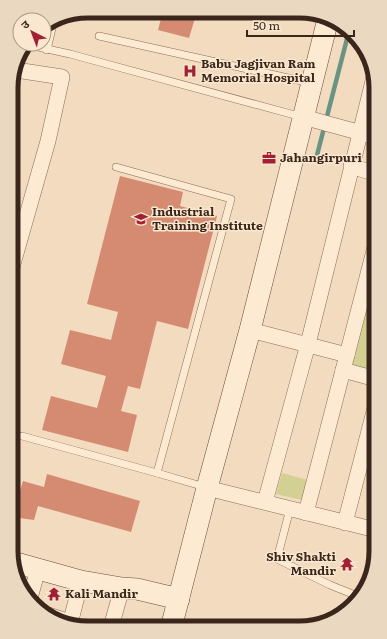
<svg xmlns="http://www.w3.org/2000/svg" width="387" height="639" font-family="Literata,'Noto Sans Devanagari',serif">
	<rect width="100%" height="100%" fill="#f2dbbf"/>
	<g fill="#d2d092">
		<polygon points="370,291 376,292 376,371 351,365"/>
		<polygon points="282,473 311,481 306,501 276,494"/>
	</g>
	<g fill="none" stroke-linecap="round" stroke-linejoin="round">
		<polyline stroke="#699382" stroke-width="4.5" points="316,159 349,31"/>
	</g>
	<g fill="#d58b71">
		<polygon points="163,11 184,12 196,15 189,38 158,30"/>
		<polygon points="120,176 183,192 180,206 217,216 188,329 157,321 140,389 128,386 121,411 137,415 128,452 42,430 51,396 97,408 106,376 61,364 70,330 111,340 118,312 87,304"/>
		<polygon points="47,474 140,501 131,532 38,506 34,520 12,517 23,481 44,487"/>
	</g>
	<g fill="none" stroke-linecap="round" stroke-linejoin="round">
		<g stroke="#8d6b55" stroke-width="8">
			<g id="lane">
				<polyline points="99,36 311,83"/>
				<polyline points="29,45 70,54 302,117"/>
				<polyline points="47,50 53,24"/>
				<polyline points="12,96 16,95"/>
				<polyline points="116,167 231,199 157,473"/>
				<polyline points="22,436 157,473 205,487"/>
				<polyline points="290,509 277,559 330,585 360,597"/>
				<polyline points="37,607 71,618"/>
			</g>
		</g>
		<g stroke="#8d6b55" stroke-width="16">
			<g id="street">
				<polyline points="303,117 376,137"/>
				<polyline points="351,166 376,174"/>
				<polyline points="11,271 48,141 62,77 16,70"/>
				<polyline points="250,330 347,355"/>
				<polyline points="343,370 376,379"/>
				<polyline points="207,488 376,530"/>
				<polyline points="265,502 308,344 374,77"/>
				<polyline points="306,513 376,243"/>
				<polyline points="345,523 376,404"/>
				<polyline points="30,598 38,569"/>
				<polyline points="70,624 81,581"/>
				<polyline points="111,627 122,588"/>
			</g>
		</g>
		<g stroke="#6f4c39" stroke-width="22">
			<g id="secondary">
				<polyline points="13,562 81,581 122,588 137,589 179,599"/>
				<polyline points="171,628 207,488 250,330 328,19"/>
			</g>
		</g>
		<use href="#lane" stroke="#fcead3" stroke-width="7"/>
		<use href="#street" stroke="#fcead3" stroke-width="15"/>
		<use href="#secondary" stroke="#fcead3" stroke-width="21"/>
	</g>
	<defs>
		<g id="hospital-bare" transform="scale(1.08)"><path d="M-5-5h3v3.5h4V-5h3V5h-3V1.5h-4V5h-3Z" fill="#a31f33" stroke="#f9e7cf" stroke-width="2.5" paint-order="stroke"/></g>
		<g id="office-bare" transform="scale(1.08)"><path d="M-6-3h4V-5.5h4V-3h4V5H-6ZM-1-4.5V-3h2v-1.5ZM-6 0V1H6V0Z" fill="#a31f33" stroke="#f9e7cf" stroke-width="2.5" paint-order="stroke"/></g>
		<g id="university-bare" transform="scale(1.08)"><path d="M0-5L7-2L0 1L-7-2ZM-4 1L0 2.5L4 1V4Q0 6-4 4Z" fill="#a31f33" stroke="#f9e7cf" stroke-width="2.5" paint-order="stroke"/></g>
		<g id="temple-bare" transform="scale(1.08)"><path d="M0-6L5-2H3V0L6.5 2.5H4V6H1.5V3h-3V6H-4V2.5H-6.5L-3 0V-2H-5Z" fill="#a31f33" stroke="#f9e7cf" stroke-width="2.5" paint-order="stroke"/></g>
	</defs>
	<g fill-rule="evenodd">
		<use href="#hospital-bare" x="190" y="71"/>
		<use href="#office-bare" x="269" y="158"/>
		<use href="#university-bare" x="141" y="219"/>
		<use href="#temple-bare" x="347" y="564"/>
		<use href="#temple-bare" x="54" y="594"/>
	</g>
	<g text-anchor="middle" stroke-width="3" stroke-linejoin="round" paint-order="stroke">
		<g font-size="12" font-weight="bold" fill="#3b261b" stroke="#f9e7cf" text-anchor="start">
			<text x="201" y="68">Babu Jagjivan Ram<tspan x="201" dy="14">Memorial Hospital</tspan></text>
			<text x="280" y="162">Jahangirpuri</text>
			<text x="152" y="216">Industrial<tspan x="152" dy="14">Training Institute</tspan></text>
			<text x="336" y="561" text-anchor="end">Shiv Shakti<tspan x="336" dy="14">Mandir</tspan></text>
			<text x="65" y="598">Kali Mandir</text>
		</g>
	</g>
	<path d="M0 0H387V639H0ZM88 18H299A70 70 0 0 1 369 88V551A70 70 0 0 1 299 621H88A70 70 0 0 1 18 551V88A70 70 0 0 1 88 18Z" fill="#ead8c1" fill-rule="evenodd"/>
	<path fill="none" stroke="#3b261b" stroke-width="5" d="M88 18H299A70 70 0 0 1 369 88V551A70 70 0 0 1 299 621H88A70 70 0 0 1 18 551V88A70 70 0 0 1 88 18Z"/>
	<g transform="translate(32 32) rotate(318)"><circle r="19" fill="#f9e7cf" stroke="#ad9a87"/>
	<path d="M0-3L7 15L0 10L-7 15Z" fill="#a31f33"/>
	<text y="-6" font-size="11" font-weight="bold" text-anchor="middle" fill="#3b261b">उ</text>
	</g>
	<path d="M247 30v6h107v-6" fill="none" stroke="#3b261b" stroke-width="2"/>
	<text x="253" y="30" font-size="12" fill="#3b261b" stroke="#f9e7cf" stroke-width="3" paint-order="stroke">50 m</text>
</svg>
